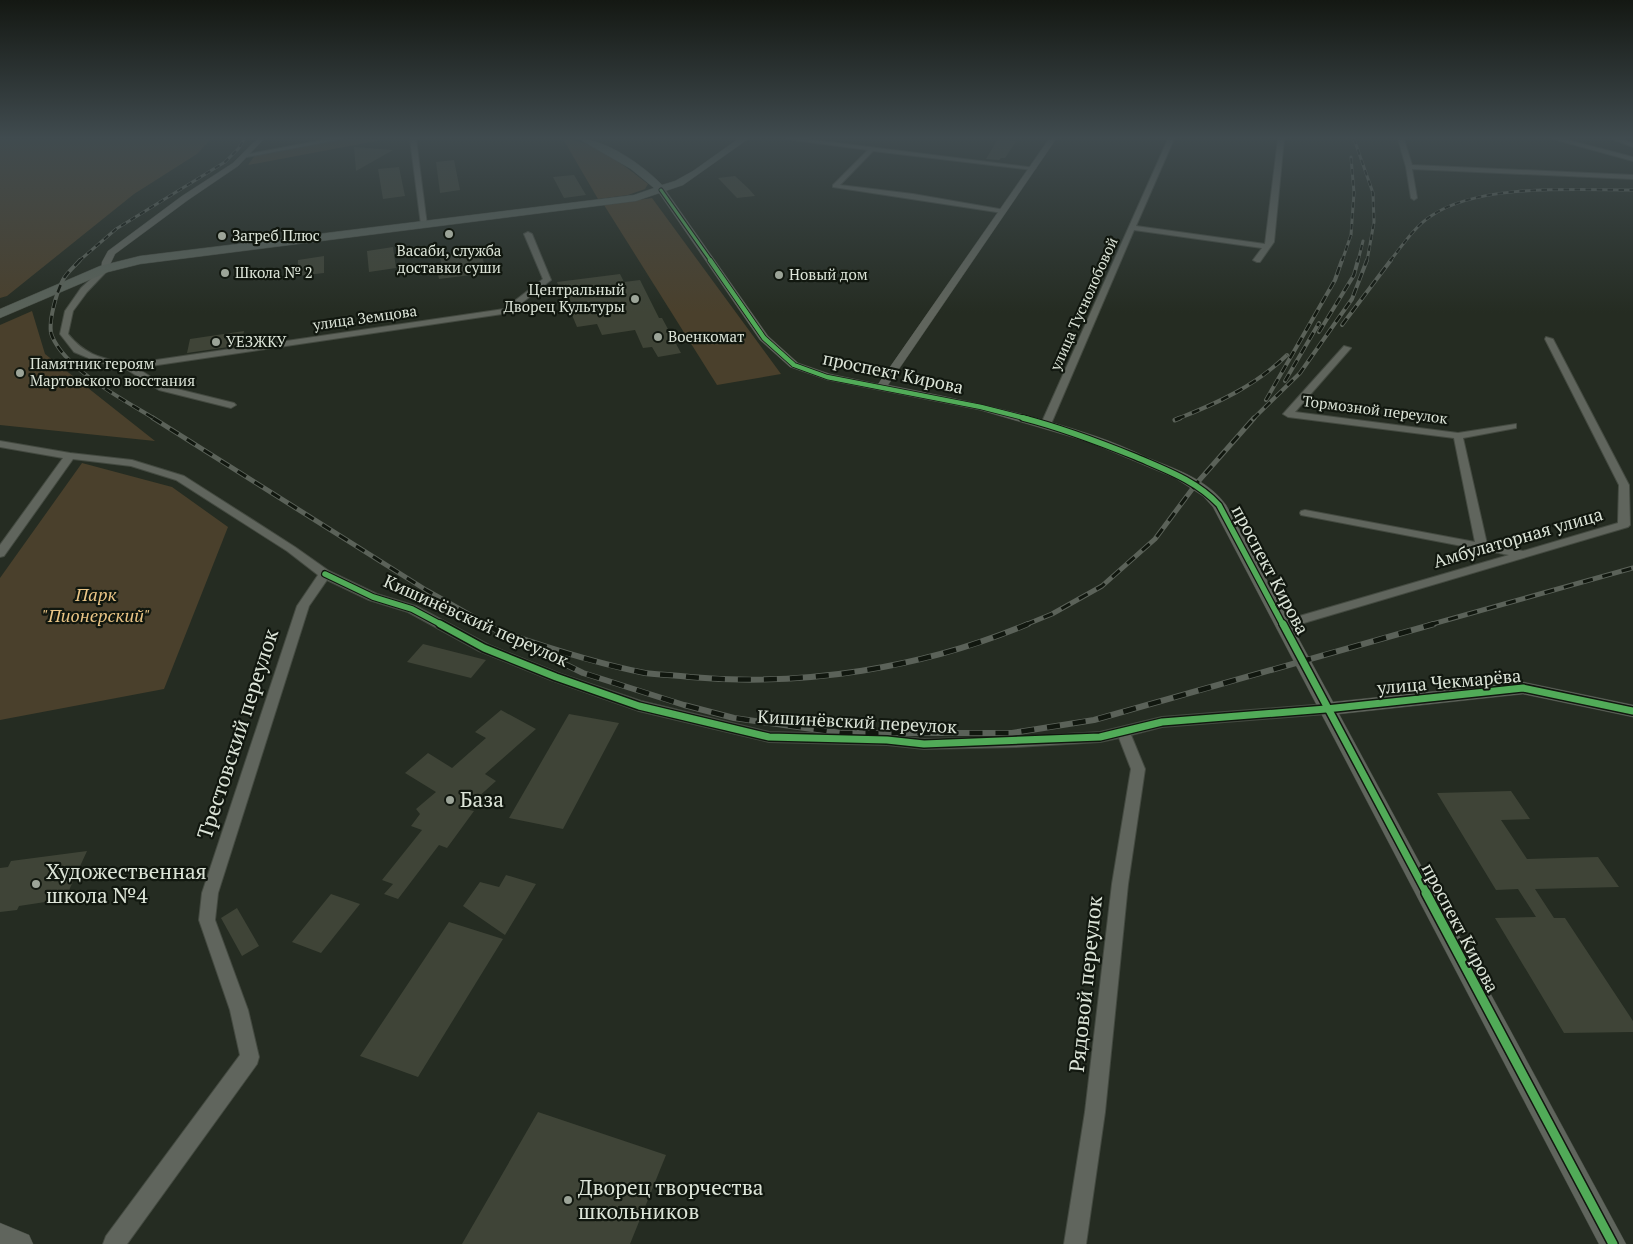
<svg xmlns="http://www.w3.org/2000/svg" width="1633" height="1244" font-family="'PT Serif',serif">
	<rect width="100%" height="100%" fill="#252c22"/>
	<g fill="#4a402c">
		<polygon points="0,139 211,139 197,154 134,194 7,296 0,298"/>
		<polygon points="335,139 387,139 248,165 256,154"/>
		<path d="M563,139C592,139 626,167 648,184L645,189L628,195L598,199Z"/>
		<polygon points="652,198 781,374 717,385 604,205"/>
		<polygon points="32,311 45,354 155,441 0,425 0,325"/>
		<polygon points="82,463 172,487 228,527 164,689 0,720 0,578"/>
	</g>
	<g fill="#3f4437">
		<polygon points="998,139 1016,141 1015,143 1005,158 1001,158 999,160 986,159"/>
		<polygon points="354,147 393,150 356,171"/>
		<polygon points="454,160 460,190 440,193 436,162"/>
		<polygon points="399,167 405,196 383,199 378,169"/>
		<polygon points="574,175 586,195 564,198 553,177"/>
		<polygon points="735,176 749,189 755,196 737,198 718,178"/>
		<polygon points="393,247 396,268 369,272 367,251"/>
		<polygon points="480,250 487,273 439,279 436,265 441,264 440,256"/>
		<polygon points="324,256 324,273 297,276 298,260"/>
		<polygon points="620,274 624,282 640,280 659,318 662,318 681,353 658,357 652,347 643,348 635,330 602,335 597,324 577,327 567,303 565,303 557,282"/>
		<polygon points="244,331 242,345 187,353 190,339"/>
		<polygon points="423,644 486,660 471,678 407,662"/>
		<polygon points="501,710 536,729 485,774 496,781 465,809 474,811 447,848 439,845 398,899 384,894 393,884 382,880 422,830 411,826 420,814 416,809 436,792 405,773 428,753 452,768 486,738 475,732"/>
		<polygon points="569,714 619,723 563,829 509,818"/>
		<polygon points="1511,791 1530,819 1501,820 1527,859 1598,857 1619,887 1535,889 1554,918 1565,918 1633,1021 1633,1032 1564,1033 1495,918 1536,917 1518,889 1496,890 1437,793"/>
		<polygon points="87,851 65,899 19,906 17,910 0,912 0,868 8,867 11,861"/>
		<polygon points="506,875 536,884 505,935 463,906 480,882 499,887"/>
		<polygon points="331,894 360,904 321,953 292,942"/>
		<polygon points="237,908 259,946 242,956 221,918"/>
		<polygon points="449,922 503,939 418,1077 360,1056"/>
		<polygon points="538,1112 666,1155 630,1244 462,1244"/>
	</g>
	<g fill="none" stroke-linecap="round" stroke-linejoin="round">
		<g stroke="#444a41" stroke-width="2">
			<g id="minor">
				<polygon points="328,139 343,139 247,157 244,155"/>
				<polygon points="410,139 416,139 427,225 424,227 421,225"/>
				<polygon points="786,139 806,139 1036,168 1033,170 873,151 840,185 913,194 1005,210 1006,211 1003,213 833,187 833,185 868,150"/>
				<polygon points="1168,139 1174,139 1136,226 1265,244 1278,139 1284,139 1274,242 1260,262 1257,262 1253,260 1262,248 1134,230 1051,424 1049,426 1043,426 1041,424"/>
				<polygon points="1398,139 1404,139 1412,165 1633,175 1633,179 1412,169 1417,198 1414,200 1411,198 1406,167"/>
				<polygon points="1553,139 1564,139 1633,157 1633,161"/>
				<polygon points="1612,139 1622,139 1633,143 1633,147"/>
				<path d="M528,232L532,234L551,280L509,313L137,368L165,386L234,403L236,405L231,408L159,390L126,369L98,362L74,352L60,334L65,311L81,288L104,267L108,269L107,271L87,292L73,311L68,334C86,356 102,358 129,364L504,309L543,279L524,234Z"/>
				<polygon points="1546,337 1553,339 1629,485 1630,525 1628,527 1287,628 1279,628 1277,625 1279,622 1509,555 1301,515 1300,513 1301,511 1305,510 1475,542 1454,438 1288,417 1283,414 1344,346 1351,348 1295,412 1458,433 1516,424 1516,428 1463,438 1487,544 1523,551 1618,523 1619,485 1545,339"/>
				<polygon points="0,441 70,453 132,460 184,476 295,547 329,571 377,594 416,606 489,645 561,674 641,701 769,732 887,735 924,739 1016,737 1100,732 1162,717 1326,704 1331,705 1333,709 1331,713 1326,714 1162,727 1131,735 1145,769 1128,884 1105,1112 1086,1244 1064,1244 1085,1112 1112,884 1131,769 1119,738 1100,742 1016,747 924,749 887,745 769,742 639,711 551,680 479,651 408,612 369,600 327,580 309,606 218,893 215,920 248,1010 259,1057 257,1064 127,1244 103,1244 106,1236 240,1055 230,1010 199,920 202,893 297,606 318,575 287,551 176,480 131,466 73,459 4,556 0,557 0,545 63,458 0,447"/>
			</g>
		</g>
		<g stroke="#444a41" stroke-width="1">
			<g id="tertiary">
				<polygon points="257,139 264,139 238,166 188,200 115,254 107,271 101,271 102,262 108,251 182,196 233,163"/>
				<path d="M1049,139H1056L888,385C958,399 1028,413 1095,436C1113,442 1131,450 1148,458C1176,469 1208,480 1226,505L1333,702L1523,682L1633,705V717L1523,694L1339,714L1626,1244H1599L1213,507L1203,496L1175,478L1089,442L980,410L827,380L790,367L760,340L657,190L664,188L768,336L798,363L830,374L878,384Z"/>
				<polygon points="0,1223 29,1235 33,1244 0,1244"/>
			</g>
		</g>
		<g stroke="#444a41" stroke-width="1">
			<path id="primary" d="M579,139C606,139 644,166 662,185L675,181L693,171L738,139H748L683,185L636,201L140,264L108,272L0,318V309L100,266L140,256L634,195L654,188L631,169Z"/>
		</g>
		<use href="#minor" fill="#60655d" fill-rule="evenodd"/>
		<use href="#tertiary" fill="#60655d" fill-rule="evenodd"/>
		<use href="#primary" fill="#5a635a" fill-rule="evenodd"/>
		<g stroke="#5b6259" stroke-width="3">
			<g id="rail-far3">
				<polyline points="1354,139 1373,193 1374,222 1367,261"/>
				<polyline points="79,261 116,229 225,162 239,148 244,139"/>
				<polyline points="1342,261 1351,235 1354,193 1351,157"/>
				<polyline points="1358,261 1363,241"/>
				<path d="M1390,261C1402,246 1414,227 1431,216C1479,183 1576,190 1633,190"/>
			</g>
		</g>
		<g stroke="#5b6259" stroke-width="4">
			<g id="rail-far2">
				<path d="M80,260C75,266 66,273 63,280C57,291 47,324 52,336C66,370 124,400 155,419"/>
				<polyline points="1342,325 1391,260"/>
				<polyline points="1319,332 1354,275 1358,260"/>
				<polyline points="1285,381 1319,323"/>
				<polyline points="1266,400 1335,280 1342,260"/>
				<path d="M1177,419C1218,403 1255,386 1287,355"/>
				<polyline points="1253,419 1300,373 1352,299 1367,260"/>
			</g>
		</g>
		<g stroke="#5b6259" stroke-width="5">
			<g id="rail-far1">
				<polyline points="153,418 426,590 488,625"/>
				<polyline points="1175,420 1180,418"/>
				<polyline points="1025,625 1052,614 1102,586 1155,539 1196,484 1254,418"/>
				<polyline points="1429,625 1633,568"/>
			</g>
		</g>
		<g stroke="#5b6259" stroke-width="6">
			<g id="rail">
				<path d="M486,624L496,630C545,647 594,663 645,673C660,675 675,675 690,677C803,687 923,668 1028,624"/>
				<polyline points="540,652 583,673 684,705 734,718 841,733 1012,733 1094,720 1434,624"/>
			</g>
		</g>
		<use href="#rail-far3" stroke="#11170f" stroke-width="2" stroke-dasharray="5.5" stroke-linecap="butt"/>
		<use href="#rail-far2" stroke="#11170f" stroke-width="2.5" stroke-dasharray="8" stroke-linecap="butt"/>
		<use href="#rail-far1" stroke="#11170f" stroke-width="3" stroke-dasharray="10" stroke-linecap="butt"/>
		<use href="#rail" stroke="#11170f" stroke-width="4.5" stroke-dasharray="13" stroke-linecap="butt"/>
		<g stroke="#11170f" stroke-width="5">
			<polyline id="cycleway-far4" points="661,190 711,261"/>
		</g>
		<g stroke="#11170f" stroke-width="6">
			<polyline id="cycleway-far3" points="710,260 764,338 794,365 827,377 981,407 1028,419"/>
		</g>
		<g stroke="#11170f" stroke-width="8">
			<g id="cycleway-far2">
				<path d="M1023,418C1062,428 1099,442 1136,457C1166,470 1197,481 1219,505L1283,625"/>
				<polyline points="325,574 373,597 412,609 442,625"/>
			</g>
		</g>
		<g stroke="#11170f" stroke-width="10">
			<g id="cycleway-far1">
				<polyline points="440,624 484,648 556,677 639,706 769,737 887,740 924,744 1100,737 1162,722 1326,709 1523,688 1633,711"/>
				<polyline points="1283,624 1427,894"/>
			</g>
		</g>
		<g stroke="#11170f" stroke-width="12">
			<polyline id="cycleway" points="1426,893 1613,1244"/>
		</g>
		<use href="#cycleway-far4" stroke="#51ab58" stroke-width="3"/>
		<use href="#cycleway-far3" stroke="#51ab58" stroke-width="4.5"/>
		<use href="#cycleway-far2" stroke="#51ab58" stroke-width="5.5"/>
		<use href="#cycleway-far1" stroke="#51ab58" stroke-width="7"/>
		<use href="#cycleway" stroke="#51ab58" stroke-width="9"/>
	</g>
	<linearGradient id="sky" x2="0" y2="1"><stop stop-color="#141813"/><stop offset="0.44" stop-color="#404b4f"/><stop offset="1" stop-color="#404b4f" stop-opacity="0"/></linearGradient>
	<rect width="1633" height="313" fill="url(#sky)"/>
	<g fill="#9ca498" stroke="#11170f" stroke-width="2">
		<circle cx="449" cy="234" r="5"/>
		<circle cx="222" cy="236" r="5"/>
		<circle cx="225" cy="273" r="5"/>
		<circle cx="779" cy="275" r="5"/>
		<circle cx="635" cy="299" r="5"/>
		<circle cx="658" cy="337" r="5"/>
		<circle cx="216" cy="342" r="5"/>
		<circle cx="20" cy="373" r="5"/>
		<circle cx="450" cy="800" r="5"/>
		<circle cx="36" cy="884" r="5"/>
		<circle cx="568" cy="1200" r="5"/>
	</g>
	<g text-anchor="middle" stroke-width="4.5" stroke-linejoin="round" paint-order="stroke">
		<g font-size="15" fill="#dce4d8" stroke="#11170f" text-anchor="start">
			<text x="232" y="241">Загреб Плюс</text>
			<text x="449" y="256" text-anchor="middle">Васаби, служба<tspan x="449" dy="17">доставки суши</tspan></text>
			<text x="235" y="278">Школа № 2</text>
			<text x="789" y="280">Новый дом</text>
			<text x="625" y="295" text-anchor="end">Центральный<tspan x="625" dy="17">Дворец Культуры</tspan></text>
			<text x="668" y="342">Военкомат</text>
			<text x="226" y="347">УЕЗЖКУ</text>
			<text x="30" y="369">Памятник героям<tspan x="30" dy="17">Мартовского восстания</tspan></text>
		</g>
		<g font-size="15" fill="#dce4d8" stroke="#11170f">
			<text transform="translate(1084 304) rotate(-66)" y="5">улица Туснолобовой</text>
			<text transform="translate(365 318) rotate(-8)" y="5">улица Земцова</text>
			<text transform="translate(1375 410) rotate(7)" y="5">Тормозной переулок</text>
		</g>
		<g font-size="18" fill="#dce4d8" stroke="#11170f">
			<text transform="translate(893 373) rotate(12)" y="6">проспект Кирова</text>
			<text transform="translate(1518 538) rotate(-16)" y="6">Амбулаторная улица</text>
			<text transform="translate(1270 570) rotate(62)" y="6">проспект Кирова</text>
			<text transform="translate(476 621) rotate(24)" y="6">Кишинёвский переулок</text>
			<text transform="translate(1449 682) rotate(-5)" y="6">улица Чекмарёва</text>
			<text transform="translate(857 722) rotate(3)" y="6">Кишинёвский переулок</text>
			<text transform="translate(1460 928) rotate(62)" y="6">проспект Кирова</text>
		</g>
		<g font-size="18" font-style="italic" fill="#eac586" stroke="#11170f">
			<text x="96" y="601">Парк<tspan x="96" dy="21">"Пионерский"</tspan></text>
		</g>
		<g font-size="21" fill="#dce4d8" stroke="#11170f">
			<text transform="translate(238 734) rotate(-72)" y="7">Трестовский переулок</text>
			<text transform="translate(1086 984) rotate(-84)" y="7">Рядовой переулок</text>
		</g>
		<g font-size="21" fill="#dce4d8" stroke="#11170f" text-anchor="start">
			<text x="460" y="807">База</text>
			<text x="46" y="879">Художественная<tspan x="46" dy="24">школа №4</tspan></text>
			<text x="578" y="1195">Дворец творчества<tspan x="578" dy="24">школьников</tspan></text>
		</g>
	</g>
</svg>
